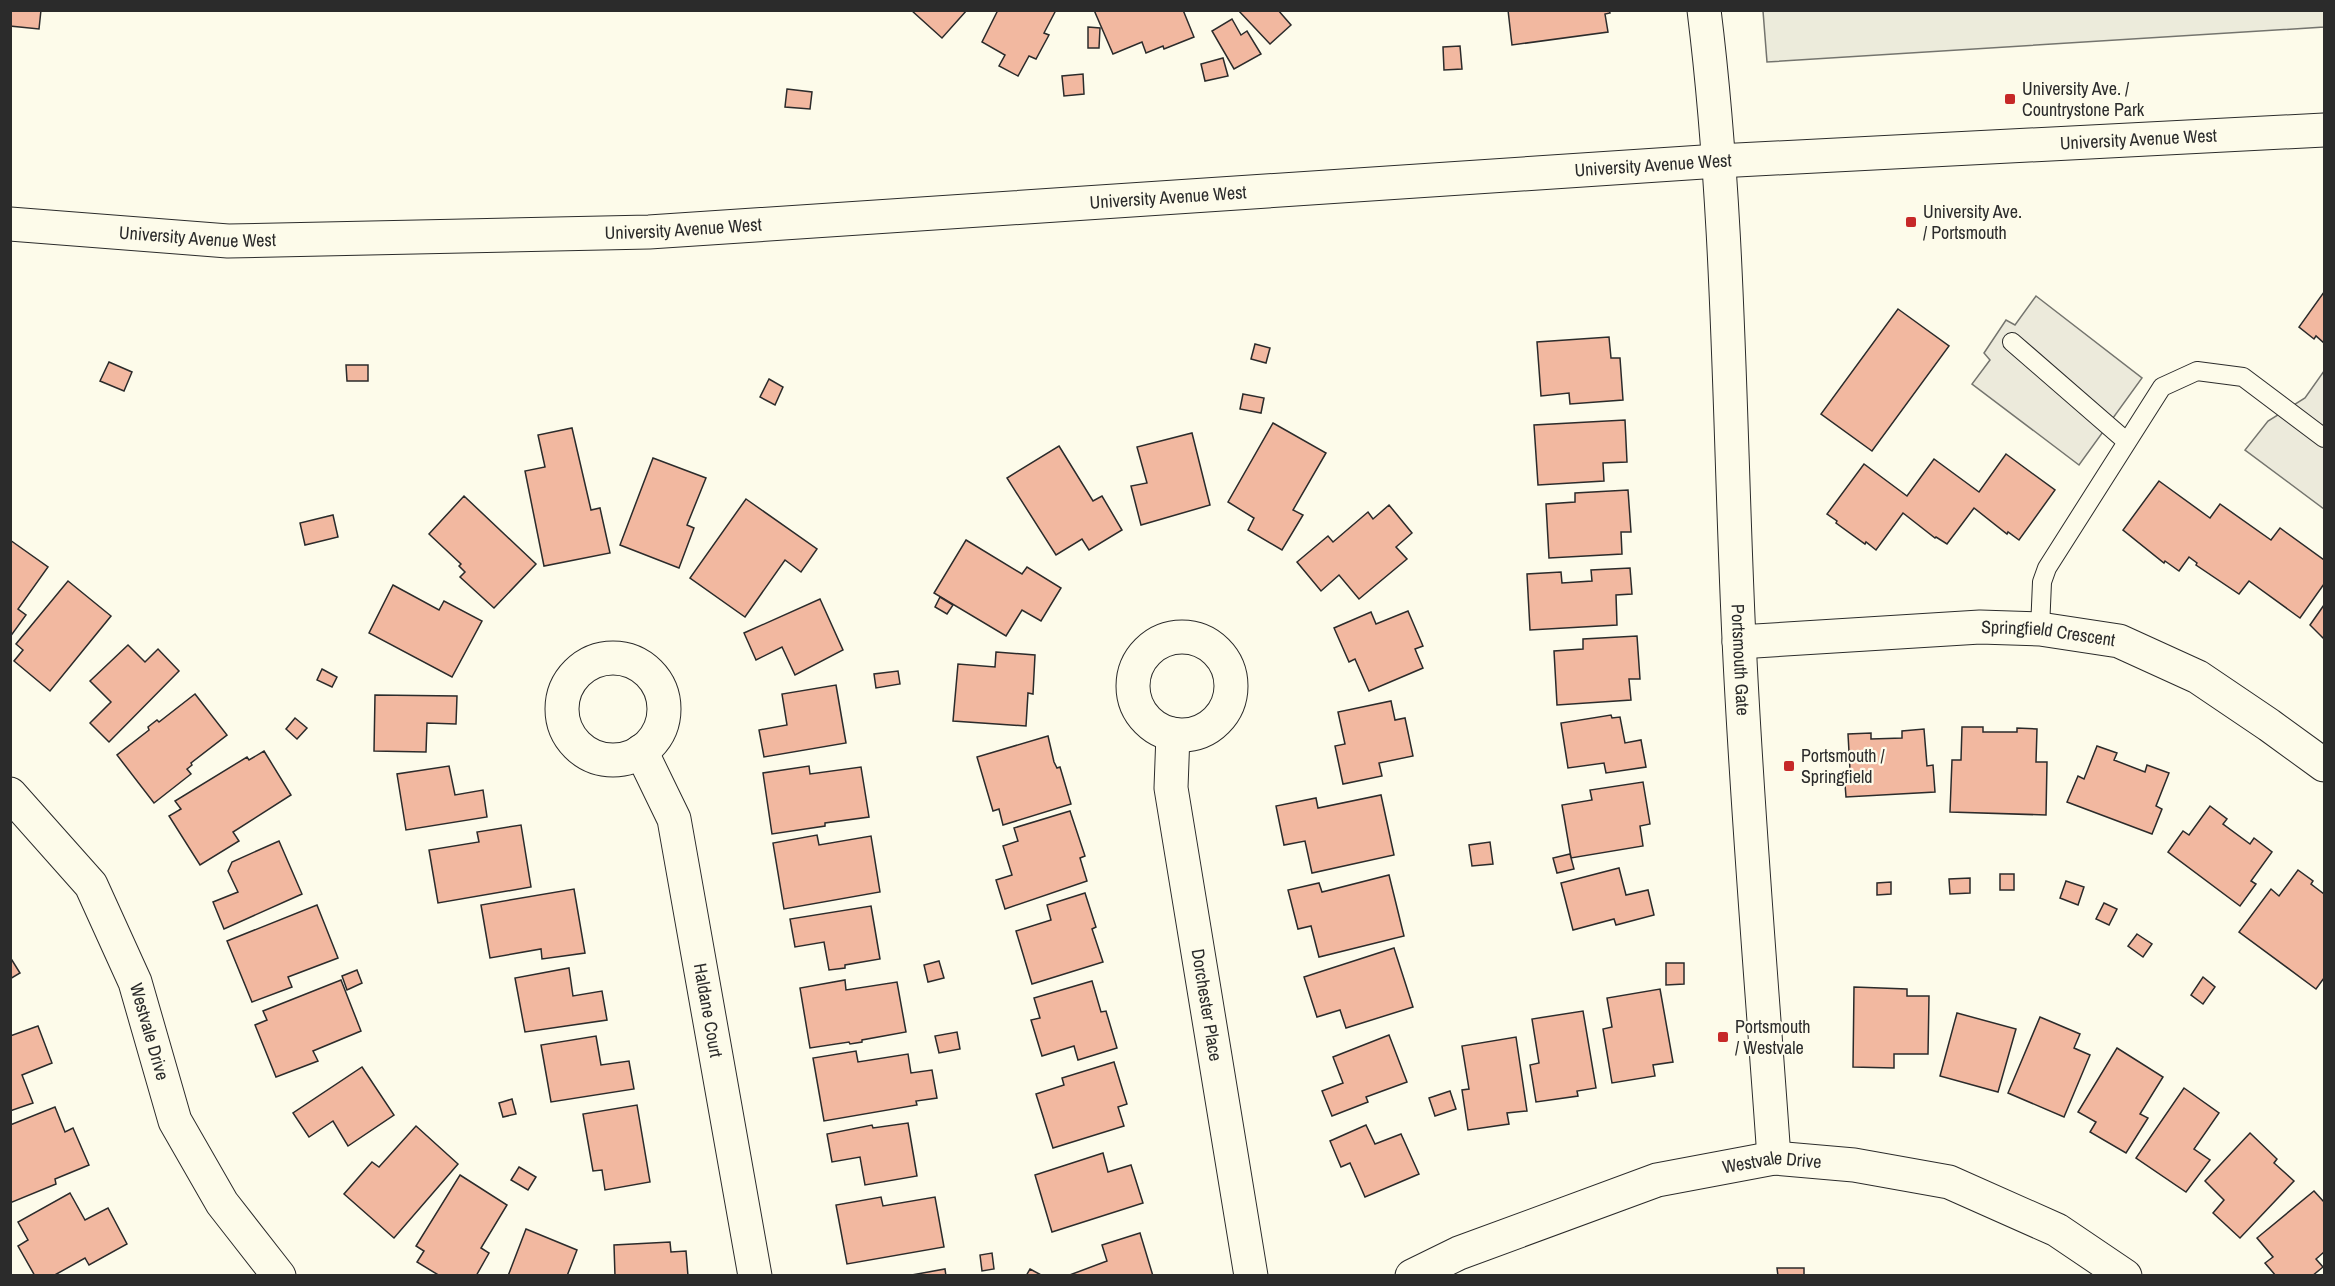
<svg xmlns="http://www.w3.org/2000/svg" width="2335" height="1286" font-family="'Archivo Narrow',sans-serif">
	<rect width="100%" height="100%" fill="#fdfbea"/>
	<polygon fill="#ecebdb" stroke="#74746e" stroke-width="1.5" points="2324,10 2324,27 1767,62 1763,11"/>
	<g fill="#eceadb" stroke="#74746e" stroke-width="1.5">
		<polygon points="2036,296 2142,378 2079,465 1972,384 1990,360 1984,353 2006,320 2015,325"/>
		<polygon points="2324,371 2324,509 2245,450 2268,421 2305,398"/>
	</g>
	<g fill="#f2b8a0" stroke="#2b2b2b" stroke-width="1.5">
		<polygon points="10,10 41,10 39,29 10,26"/>
		<polygon points="911,10 967,10 942,38"/>
		<polygon points="998,10 1056,10 1044,33 1049,35 1036,59 1029,56 1018,76 999,66 1005,55 982,42"/>
		<polygon points="1094,10 1183,10 1194,37 1164,49 1163,46 1146,53 1142,42 1113,54"/>
		<polygon points="1238,10 1278,10 1291,25 1270,44"/>
		<polygon points="1508,10 1609,10 1610,13 1605,14 1608,32 1512,45"/>
		<polygon points="1232,19 1241,35 1247,31 1261,54 1234,69 1212,31"/>
		<polygon points="1088,27 1100,28 1099,48 1088,48"/>
		<polygon points="1460,46 1462,69 1444,70 1443,47"/>
		<polygon points="1223,58 1228,76 1205,81 1201,64"/>
		<polygon points="1083,74 1084,94 1064,96 1062,76"/>
		<polygon points="787,89 812,92 810,109 785,107"/>
		<polygon points="2324,292 2324,343 2316,336 2314,339 2299,327"/>
		<polygon points="1898,309 1949,346 1872,451 1821,414"/>
		<polygon points="1609,337 1611,358 1620,358 1623,400 1570,404 1569,393 1541,396 1537,342"/>
		<polygon points="1255,344 1270,348 1266,363 1251,359"/>
		<polygon points="109,362 132,372 124,391 100,381"/>
		<polygon points="346,365 368,365 368,381 347,381"/>
		<polygon points="769,379 783,387 775,405 760,397"/>
		<polygon points="1243,394 1264,398 1261,413 1240,409"/>
		<polygon points="1625,420 1627,462 1603,463 1604,481 1538,485 1534,425"/>
		<polygon points="1273,423 1326,453 1293,510 1303,515 1282,550 1248,530 1254,518 1228,502"/>
		<polygon points="572,428 591,510 600,508 610,553 544,566 525,471 545,467 538,435"/>
		<polygon points="1192,433 1210,505 1141,525 1131,486 1147,483 1137,447"/>
		<polygon points="1059,446 1093,501 1102,496 1122,530 1089,550 1082,539 1056,555 1007,478"/>
		<polygon points="2006,454 2055,490 2019,540 2008,532 2007,534 1974,508 1947,544 1936,537 1935,538 1903,513 1876,550 1866,542 1865,544 1836,523 1837,521 1827,514 1864,464 1907,496 1934,459 1979,492"/>
		<polygon points="653,458 706,478 687,525 694,528 679,568 620,545"/>
		<polygon points="2159,481 2210,518 2220,504 2271,540 2280,528 2324,560 2324,584 2300,618 2249,581 2239,594 2196,565 2197,563 2189,557 2179,571 2165,561 2164,563 2123,530"/>
		<polygon points="1628,490 1631,532 1621,532 1622,554 1549,558 1546,504 1575,502 1575,493"/>
		<polygon points="464,496 536,564 494,608 460,577 465,572 459,566 461,564 429,534"/>
		<polygon points="746,499 817,549 801,572 785,560 745,617 690,578"/>
		<polygon points="1389,505 1412,533 1396,547 1407,559 1359,599 1339,575 1321,591 1297,562 1328,536 1333,542 1368,512 1373,519"/>
		<polygon points="333,515 338,537 305,545 300,523"/>
		<polygon points="10,540 48,567 18,609 26,615 10,637"/>
		<polygon points="966,540 1022,574 1027,567 1061,588 1041,621 1022,610 1006,636 934,593"/>
		<polygon points="1630,568 1632,594 1616,595 1617,625 1530,630 1527,574 1561,572 1562,583 1592,581 1591,570"/>
		<polygon points="68,581 111,616 50,691 14,661 23,650 16,644"/>
		<polygon points="393,585 439,610 444,601 482,621 452,677 369,633"/>
		<polygon points="940,597 953,605 947,614 935,607"/>
		<polygon points="820,599 843,650 795,675 782,647 756,660 744,633"/>
		<polygon points="2324,605 2324,639 2310,625"/>
		<polygon points="1408,611 1423,646 1415,649 1423,668 1369,691 1355,659 1349,662 1334,628 1371,612 1376,624"/>
		<polygon points="1637,636 1640,679 1629,679 1631,700 1557,705 1554,651 1583,649 1583,639"/>
		<polygon points="128,645 145,662 158,649 179,671 109,742 90,723 111,702 90,681"/>
		<polygon points="996,652 1035,655 1033,694 1028,693 1026,726 953,721 958,664 995,667"/>
		<polygon points="322,669 337,677 332,687 317,680"/>
		<polygon points="898,671 900,684 876,688 874,674"/>
		<polygon points="836,685 846,743 764,757 759,730 787,725 782,694"/>
		<polygon points="195,694 227,735 191,763 192,765 187,769 191,774 154,803 117,755 149,730 148,727 157,720 159,722"/>
		<polygon points="375,695 457,696 456,724 427,723 426,752 374,751"/>
		<polygon points="1391,701 1395,720 1405,718 1413,756 1379,763 1382,776 1343,784 1335,746 1345,744 1338,712"/>
		<polygon points="1611,715 1612,718 1620,717 1625,743 1641,740 1646,767 1606,773 1604,763 1568,768 1561,723"/>
		<polygon points="295,718 307,728 297,739 286,729"/>
		<polygon points="1962,727 1983,727 1983,732 2017,732 2017,728 2037,729 2036,762 2047,762 2046,815 1950,812 1952,760 1961,760"/>
		<polygon points="1924,729 1927,766 1933,765 1935,792 1846,797 1844,771 1850,770 1848,734 1871,733 1871,739 1902,738 1902,731"/>
		<polygon points="1048,736 1054,762 1057,768 1060,767 1071,804 1003,825 999,809 993,811 977,757"/>
		<polygon points="2097,746 2117,753 2114,760 2145,772 2147,765 2169,773 2156,806 2162,809 2152,834 2067,802 2078,776 2084,779"/>
		<polygon points="264,751 291,795 233,832 239,841 200,865 169,816 181,809 175,801 247,757 249,760"/>
		<polygon points="449,766 455,795 483,790 487,817 406,830 397,774"/>
		<polygon points="809,766 810,774 861,767 869,817 825,823 825,826 772,834 763,773"/>
		<polygon points="1643,782 1650,824 1640,826 1643,846 1571,858 1562,805 1592,800 1590,790"/>
		<polygon points="1381,795 1394,855 1312,873 1305,841 1284,845 1276,806 1316,798 1318,808"/>
		<polygon points="2210,806 2227,819 2223,824 2250,844 2254,838 2272,852 2251,881 2256,884 2240,906 2168,852 2183,831 2189,835"/>
		<polygon points="1070,811 1085,856 1080,858 1087,881 1005,909 996,880 1012,875 1003,846 1018,841 1014,828"/>
		<polygon points="521,825 531,887 438,903 429,850 479,842 477,832"/>
		<polygon points="817,835 819,845 871,836 880,892 784,909 773,843"/>
		<polygon points="279,841 302,894 224,929 213,902 238,892 228,871 232,862"/>
		<polygon points="1490,842 1493,864 1472,866 1469,845"/>
		<polygon points="1570,854 1574,869 1557,873 1553,858"/>
		<polygon points="1619,868 1626,895 1648,890 1654,915 1616,925 1614,919 1573,930 1561,883"/>
		<polygon points="2298,870 2313,881 2311,884 2324,894 2324,978 2316,989 2239,932 2271,889 2279,896"/>
		<rect x="2000" y="874" width="14" height="16"/>
		<polygon points="1389,875 1404,936 1319,957 1311,926 1298,929 1288,890 1319,883 1322,892"/>
		<polygon points="1970,878 1970,893 1950,894 1949,879"/>
		<polygon points="2066,881 2084,887 2078,905 2060,898"/>
		<polygon points="1891,882 1891,894 1877,895 1877,883"/>
		<polygon points="574,889 585,953 542,959 541,949 490,958 481,905"/>
		<polygon points="1085,893 1096,927 1092,929 1103,962 1032,984 1016,931 1051,920 1047,905"/>
		<polygon points="2104,903 2117,909 2109,925 2096,919"/>
		<polygon points="317,905 338,958 288,977 292,987 252,1002 227,941"/>
		<polygon points="871,906 880,959 845,965 845,968 829,970 824,942 795,947 790,919"/>
		<polygon points="2137,934 2152,944 2143,957 2128,946"/>
		<polygon points="1394,948 1413,1007 1346,1028 1340,1010 1317,1017 1304,977"/>
		<polygon points="10,957 20,973 10,979"/>
		<polygon points="939,961 944,978 928,982 924,965"/>
		<polygon points="1666,963 1684,963 1684,984 1666,985"/>
		<polygon points="569,968 573,996 602,991 607,1020 525,1032 515,978"/>
		<polygon points="357,970 362,983 347,990 342,976"/>
		<polygon points="2203,977 2215,987 2203,1004 2191,995"/>
		<polygon points="341,980 361,1031 313,1051 318,1061 276,1077 255,1025 267,1020 263,1011"/>
		<polygon points="845,980 846,990 897,982 906,1032 862,1040 862,1042 850,1044 849,1042 810,1048 800,988"/>
		<polygon points="1092,981 1101,1012 1106,1011 1117,1048 1078,1060 1074,1046 1042,1056 1031,1020 1040,1018 1034,998"/>
		<polygon points="1854,987 1907,989 1907,996 1929,996 1928,1054 1894,1054 1894,1068 1853,1067"/>
		<polygon points="1660,989 1673,1062 1653,1065 1655,1076 1612,1083 1603,1029 1612,1027 1607,998"/>
		<polygon points="1583,1011 1596,1088 1577,1091 1578,1096 1536,1102 1530,1065 1539,1063 1532,1019"/>
		<polygon points="1957,1013 2016,1029 1998,1092 1940,1076"/>
		<polygon points="2040,1017 2080,1034 2074,1048 2090,1055 2064,1117 2008,1093"/>
		<polygon points="38,1026 52,1063 22,1075 33,1103 10,1111 10,1036"/>
		<polygon points="957,1032 960,1049 939,1053 935,1036"/>
		<polygon points="1389,1035 1407,1082 1366,1097 1368,1102 1332,1116 1322,1091 1343,1083 1333,1057"/>
		<polygon points="596,1036 601,1065 629,1061 634,1089 551,1102 541,1045"/>
		<polygon points="1516,1037 1527,1111 1507,1113 1509,1124 1468,1130 1462,1090 1469,1089 1462,1046"/>
		<polygon points="2117,1048 2163,1077 2140,1114 2148,1118 2126,1153 2090,1132 2096,1122 2078,1112"/>
		<polygon points="856,1051 858,1062 908,1054 911,1073 932,1070 937,1098 916,1101 917,1105 824,1121 813,1058"/>
		<polygon points="1114,1062 1127,1104 1118,1107 1124,1126 1053,1148 1036,1094 1064,1085 1062,1078"/>
		<polygon points="362,1067 394,1115 348,1146 333,1121 309,1137 293,1113"/>
		<polygon points="2184,1088 2219,1113 2194,1149 2210,1160 2186,1192 2136,1158"/>
		<polygon points="1450,1091 1456,1109 1435,1116 1429,1098"/>
		<polygon points="512,1099 516,1114 503,1117 499,1103"/>
		<polygon points="637,1105 650,1182 605,1190 602,1170 593,1171 583,1114"/>
		<polygon points="55,1107 65,1132 73,1128 89,1165 55,1179 56,1184 10,1203 10,1125"/>
		<polygon points="908,1123 917,1176 865,1185 860,1157 832,1162 827,1134 872,1125 873,1128"/>
		<polygon points="1366,1125 1375,1144 1401,1134 1419,1174 1365,1197 1350,1163 1341,1167 1330,1141"/>
		<polygon points="416,1126 458,1164 394,1238 344,1194 372,1162 379,1167"/>
		<polygon points="2250,1133 2277,1159 2274,1163 2294,1181 2240,1238 2213,1213 2224,1200 2205,1181"/>
		<polygon points="1103,1153 1108,1172 1131,1165 1143,1203 1052,1232 1035,1175"/>
		<polygon points="519,1167 536,1177 528,1190 511,1180"/>
		<polygon points="460,1175 507,1205 481,1248 489,1253 476,1276 440,1276 417,1262 424,1251 416,1246"/>
		<polygon points="2314,1191 2324,1202 2324,1252 2316,1259 2323,1267 2312,1276 2276,1276 2265,1263 2273,1257 2257,1238"/>
		<polygon points="70,1193 85,1220 108,1208 127,1244 89,1265 85,1258 53,1276 35,1276 18,1246 28,1240 18,1222"/>
		<polygon points="881,1197 883,1206 935,1197 944,1247 847,1264 836,1205"/>
		<polygon points="526,1229 577,1250 567,1276 508,1276"/>
		<polygon points="1140,1233 1153,1276 1067,1276 1107,1261 1102,1245"/>
		<polygon points="670,1242 671,1252 686,1251 688,1276 615,1276 614,1245"/>
		<polygon points="992,1253 994,1269 982,1271 980,1255"/>
		<polygon points="1777,1268 1804,1268 1804,1276 1778,1276"/>
		<polygon points="945,1269 946,1276 906,1276"/>
		<polygon points="1030,1269 1043,1276 1026,1276"/>
	</g>
	<g fill="none" stroke-linecap="round" stroke-linejoin="round">
		<g stroke="#2b2b2b" stroke-width="20">
			<g id="service">
				<polyline points="2012,342 2126,441"/>
				<polyline points="2040,629 2042,582 2047,568 2162,387 2197,371 2243,377 2324,438"/>
			</g>
		</g>
		<g stroke="#2b2b2b" stroke-width="35">
			<g id="minor">
				<path id="s1" d="M1704,10C1730,219 1729,430 1739,639C1747,813 1762,986 1774,1158"/>
				<circle cx="1182" cy="686" r="49"/>
				<path id="s2" d="M1739,642L1980,627L2040,629L2119,641L2198,677L2269,725L2324,765"/>
				<circle cx="613" cy="709" r="51"/>
				<path id="s3" d="M1173,734L1171,788L1251,1276"/>
				<path id="s4" d="M641,751L674,819L755,1276"/>
			</g>
		</g>
		<g stroke="#2b2b2b" stroke-width="35">
			<g id="tertiary">
				<path id="s5" d="M10,794L91,885L135,982L175,1121L222,1203L279,1276"/>
				<path id="s6" d="M1412,1276L1459,1253L1657,1180L1774,1158L1854,1165L1949,1182L2057,1230L2125,1276"/>
			</g>
		</g>
		<g stroke="#2b2b2b" stroke-width="35">
			<g id="secondary">
				<path id="s7" d="M10,224L228,241L649,232L1718,161L2324,130"/>
			</g>
		</g>
		<use href="#service" stroke="#fdfbea" stroke-width="18"/>
		<use href="#minor" stroke="#fdfbea" stroke-width="33"/>
		<use href="#tertiary" stroke="#fdfbea" stroke-width="33"/>
		<use href="#secondary" stroke="#fdfbea" stroke-width="33"/>
	</g>
	<g fill="#c62828" stroke="#fdfbea" stroke-width="2">
		<rect x="2004" y="93" width="12" height="12" rx="3"/>
		<rect x="1905" y="216" width="12" height="12" rx="3"/>
		<rect x="1783" y="760" width="12" height="12" rx="3"/>
		<rect x="1717" y="1031" width="12" height="12" rx="3"/>
	</g>
	<g text-anchor="middle" stroke-width="4.5" stroke-linejoin="round" paint-order="stroke">
		<g font-size="18" fill="#2b2b2b" stroke="#fdfbea" text-anchor="start">
			<text x="2022" y="95">University Ave. /<tspan x="2022" dy="21">Countrystone Park</tspan></text>
			<text x="1923" y="218">University Ave.<tspan x="1923" dy="21">/ Portsmouth</tspan></text>
			<text x="1801" y="762">Portsmouth /<tspan x="1801" dy="21">Springfield</tspan></text>
			<text x="1735" y="1033">Portsmouth<tspan x="1735" dy="21">/ Westvale</tspan></text>
		</g>
		<g font-size="18" fill="#2b2b2b" stroke="#fdfbea">
			<text dy="6" stroke="none"><textPath href="#s7" startOffset="2132">University Avenue West</textPath></text>
			<text dy="6" stroke="none"><textPath href="#s7" startOffset="1646">University Avenue West</textPath></text>
			<text dy="6" stroke="none"><textPath href="#s7" startOffset="1160">University Avenue West</textPath></text>
			<text dy="6" stroke="none"><textPath href="#s7" startOffset="674">University Avenue West</textPath></text>
			<text dy="6" stroke="none"><textPath href="#s7" startOffset="188">University Avenue West</textPath></text>
			<text dy="6" stroke="none"><textPath href="#s2" startOffset="310">Springfield Crescent</textPath></text>
			<text dy="6" stroke="none"><textPath href="#s1" startOffset="651">Portsmouth Gate</textPath></text>
			<text dy="6" stroke="none"><textPath href="#s3" startOffset="274">Dorchester Place</textPath></text>
			<text dy="6" stroke="none"><textPath href="#s4" startOffset="270">Haldane Court</textPath></text>
			<text dy="6" stroke="none"><textPath href="#s5" startOffset="280">Westvale Drive</textPath></text>
			<text dy="6" stroke="none"><textPath href="#s6" startOffset="380">Westvale Drive</textPath></text>
		</g>
	</g>
	<rect width="2335" height="1286" fill="none" stroke="#2b2b2b" stroke-width="24"/>
</svg>
